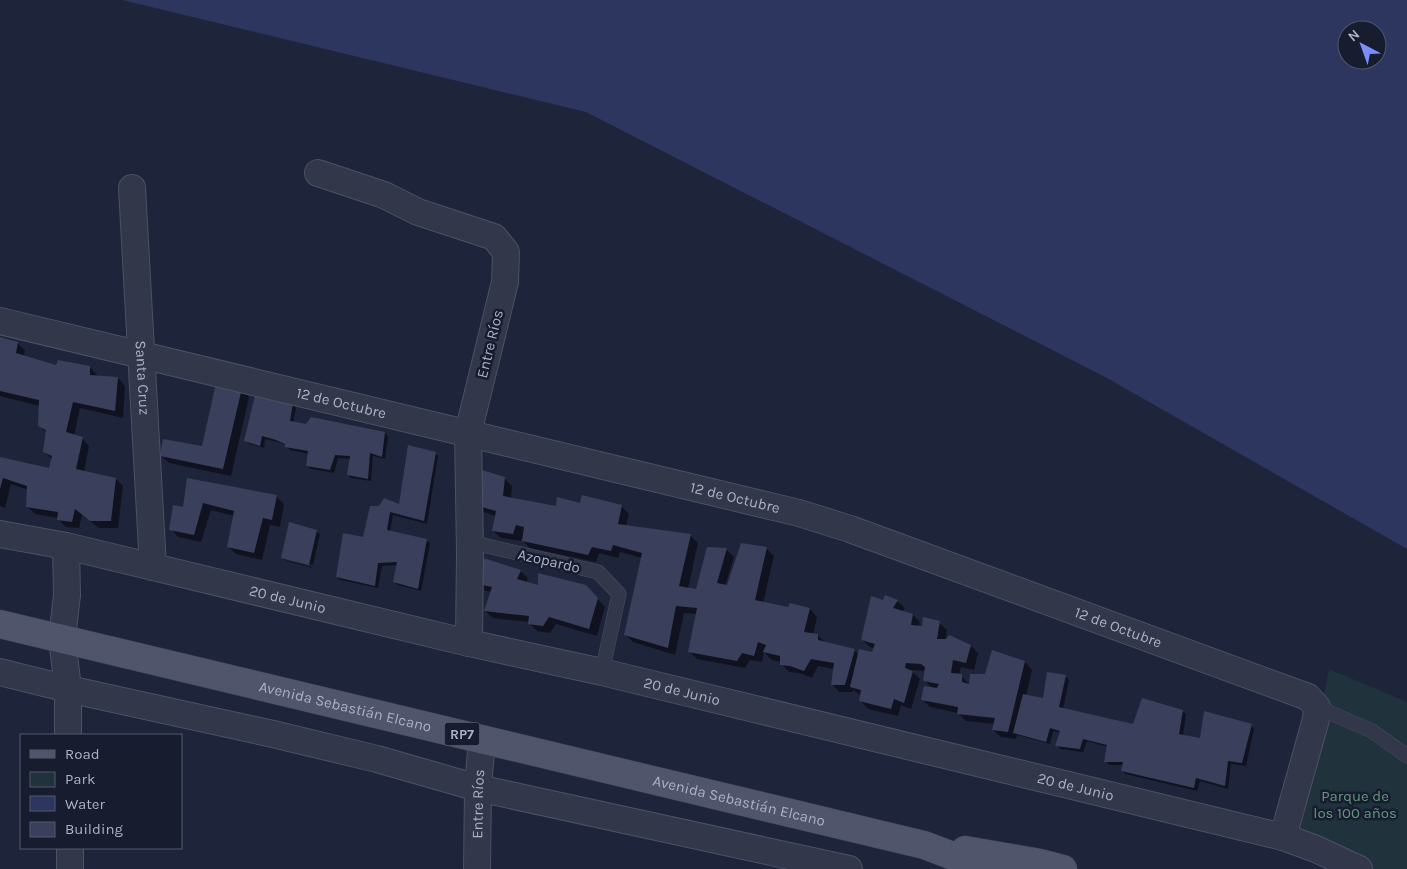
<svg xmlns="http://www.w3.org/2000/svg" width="1407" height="869" font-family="Karla,sans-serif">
	<rect width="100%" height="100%" fill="#1e243a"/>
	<polygon fill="#20323b" points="1329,669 1407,702 1407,869 1362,869 1295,832"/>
	<path fill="#2c365f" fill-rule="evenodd" d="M122,0H1407V549L1107,378L586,112ZM1347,30H1377V60H1347Z"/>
	<g fill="#0007">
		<polygon points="0,339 17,343 25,350 24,357 57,366 90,367 97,375 97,377 118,378 125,386 123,418 80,408 74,436 82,438 89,446 84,472 116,479 123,486 118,528 99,528 82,515 79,528 66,527 58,519 58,518 35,514 27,506 28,490 11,484 5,508 0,506 0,459 50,469 53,460 44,452 47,433 40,426 40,406 0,396"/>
		<polygon points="241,389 249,397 231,476 169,463 161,456 203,448"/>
		<polygon points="293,404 296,408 293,423 385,433 388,436 385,459 373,456 371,481 351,478 348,475 350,459 338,458 334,473 311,469 307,466 309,454 290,450 286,445 281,443 265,439 264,448 249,444 246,441"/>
		<polygon points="435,453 438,456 427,524 393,515 390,532 426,540 430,543 421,591 398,585 394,582 397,565 382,566 378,588 340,580 337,577 364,539 371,507 400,505"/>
		<polygon points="504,478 512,486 511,498 557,508 580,504 621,506 629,514 626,526 690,535 698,543 688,589 697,590 726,549 734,557 725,586 728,587 766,548 774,556 763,603 789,609 810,609 817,617 813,635 818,635 825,643 854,650 859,655 873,653 875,649 870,647 862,640 884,601 897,601 905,608 902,612 913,615 920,622 919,627 939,623 947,630 945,644 971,646 978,653 974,670 961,667 959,675 961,676 970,685 986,675 1025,662 1032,670 1026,696 1044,699 1065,676 1069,680 1063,709 1133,726 1182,711 1186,714 1183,736 1201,740 1251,725 1254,729 1246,766 1231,764 1228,789 1200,781 1197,791 1125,774 1122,771 1124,765 1109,765 1106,761 1108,747 1087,741 1083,752 1060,749 1057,745 1061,733 1053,731 1050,744 1017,735 1016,739 1001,737 993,730 995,724 966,721 958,713 930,707 923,700 933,689 924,680 926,671 913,670 913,672 920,679 911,709 901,705 898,716 868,709 861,701 862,695 859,695 853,689 853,692 839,692 832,684 834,669 818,666 812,678 799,673 789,672 781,664 781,662 772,660 764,652 762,662 750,660 745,668 697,659 689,651 697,614 684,613 675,655 633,642 626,635 642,558 620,552 618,558 599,553 596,562 530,548 521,539 521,541 501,538 493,531 496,516 480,511 473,503"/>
		<polygon points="188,480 276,496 284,504 280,527 270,525 262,560 236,554 228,546 234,516 211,510 201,542 178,537 171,529 185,508"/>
		<polygon points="316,531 320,534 313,565 285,558 285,560 282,557"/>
		<polygon points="285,560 312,567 312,568 286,561"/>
		<polygon points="520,571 528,578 526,583 540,587 593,594 605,607 597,636 556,624 550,633 537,631 529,623 529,622 493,618 485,611 492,592 481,590 473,582"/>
	</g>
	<g fill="#3a405b">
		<polygon points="0,337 18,342 16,353 56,365 58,360 90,366 90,375 118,377 115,411 73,402 66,432 83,437 76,469 116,478 111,521 90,521 75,509 72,522 57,520 58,512 26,507 27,486 3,478 0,489 0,457 49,468 52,456 43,452 46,430 38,426 39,400 0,391"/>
		<polygon points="216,383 242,388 223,469 160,456 163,439 202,446"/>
		<polygon points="256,391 293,403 290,421 306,424 311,417 385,432 382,457 370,453 368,479 347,475 350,456 335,455 330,470 306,466 308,451 285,447 285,444 276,440 262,436 260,446 244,441"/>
		<polygon points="408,445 436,452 424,521 390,512 387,530 427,539 418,589 393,582 397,562 378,563 375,586 336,577 343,533 363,537 370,506 379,506 384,498 399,504"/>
		<polygon points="475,468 505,477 503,496 556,506 557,497 580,503 582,495 622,505 618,524 691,534 679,586 696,589 707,547 727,548 717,583 727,585 741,543 767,547 755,600 788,607 790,603 810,608 804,632 818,634 818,640 855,649 845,685 831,685 834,663 811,659 804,671 790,666 780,665 780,656 763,652 766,645 758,642 754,656 742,653 737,661 688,652 697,608 676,606 668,648 624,635 642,553 613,545 611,551 592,547 588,555 522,541 524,527 516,525 513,534 492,531 496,511 471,504"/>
		<polygon points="187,478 277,495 272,520 263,518 254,553 227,547 234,511 203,503 194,535 169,530 173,505 183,507"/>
		<polygon points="289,522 317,530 309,565 281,558"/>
		<polygon points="477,556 521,570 517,579 538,585 538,573 586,585 598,598 589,629 549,617 543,626 528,624 529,616 484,611 492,587 472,583"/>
		<polygon points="885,595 898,600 893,608 913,614 911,625 922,626 923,617 940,621 937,639 946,639 949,635 971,645 966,663 953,660 951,673 962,674 962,682 969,684 970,674 985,674 992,650 1025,661 1008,732 992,730 995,718 957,714 958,707 921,700 924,686 937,688 939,684 923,681 925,667 921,664 906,663 905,668 913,671 904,703 894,699 891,709 859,701 861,690 850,687 859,649 872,652 875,644 861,640 871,596 883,600"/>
		<polygon points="1047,672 1066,675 1059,707 1133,724 1142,698 1183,710 1179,734 1200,738 1204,711 1252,724 1242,763 1228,761 1225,786 1196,778 1194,788 1121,771 1123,762 1104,762 1107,745 1083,739 1080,749 1055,746 1060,731 1050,728 1046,742 1013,733 1023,694 1043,698"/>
	</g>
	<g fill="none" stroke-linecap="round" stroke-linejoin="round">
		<g stroke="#4c5165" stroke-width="15">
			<g id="lane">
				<polyline points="470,542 598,572 619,594 602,672"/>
				<polyline points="1317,707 1372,731 1407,756"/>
			</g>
		</g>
		<g stroke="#4c5165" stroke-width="28">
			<g id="street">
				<polyline points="318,173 384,195 418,212 494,237 506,252 505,282 468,433 470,552 469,643"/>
				<path id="s1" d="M132,188L153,567"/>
				<path id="s2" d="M0,321L799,513L850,529L1308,697L1317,707L1316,719L1283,837"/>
				<path id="s3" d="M0,534L66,546L469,643L602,672L1283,837L1316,849L1359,869"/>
				<polyline points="66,546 67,595 62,638 68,689 68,735"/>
				<polyline points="0,672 68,689 273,734 377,759 478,788 849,869"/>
				<polyline points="70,848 70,869"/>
				<path id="s4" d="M477,869L478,788L482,739"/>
			</g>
		</g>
		<g stroke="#3b4054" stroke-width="29">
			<g id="primary">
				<path id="s5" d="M0,624L924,845L988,869"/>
				<polyline points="965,850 1040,863 1063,869"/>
			</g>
		</g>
		<use href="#lane" stroke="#32374a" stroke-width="14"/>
		<use href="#street" stroke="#32374a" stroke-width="26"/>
		<use href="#primary" stroke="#50556b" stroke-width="28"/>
	</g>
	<g text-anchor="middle" stroke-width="5" stroke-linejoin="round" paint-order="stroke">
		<rect fill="#181c2f" stroke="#808499" stroke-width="1" x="444.5" y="722.5" width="35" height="23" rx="4"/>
		<g font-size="14" font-weight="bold" fill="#acb1c7">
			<text x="462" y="739">RP7</text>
		</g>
		<g font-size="15" fill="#acb1c7" stroke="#181c2f">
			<text transform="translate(490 344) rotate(-76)" y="5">Entre Ríos</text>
			<text dy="5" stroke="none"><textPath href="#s1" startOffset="190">Santa Cruz</textPath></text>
			<text dy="5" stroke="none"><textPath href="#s2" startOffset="351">12 de Octubre</textPath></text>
			<text dy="5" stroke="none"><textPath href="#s2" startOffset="756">12 de Octubre</textPath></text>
			<text transform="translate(549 561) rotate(13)" y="5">Azopardo</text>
			<text dy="5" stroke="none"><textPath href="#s3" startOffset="295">20 de Junio</textPath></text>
			<text dy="5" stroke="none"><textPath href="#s2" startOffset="1161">12 de Octubre</textPath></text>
			<text dy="5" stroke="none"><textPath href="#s3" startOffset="700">20 de Junio</textPath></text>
			<text dy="5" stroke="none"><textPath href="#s5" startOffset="355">Avenida Sebastián Elcano</textPath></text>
			<text dy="5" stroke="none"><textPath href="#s3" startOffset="1105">20 de Junio</textPath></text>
			<text dy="5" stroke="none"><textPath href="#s5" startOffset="760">Avenida Sebastián Elcano</textPath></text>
			<text dy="5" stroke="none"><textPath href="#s4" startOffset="65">Entre Ríos</textPath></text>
		</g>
		<g font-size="15" fill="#619a7b" stroke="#181c2f">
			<text x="1355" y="801">Parque de<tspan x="1355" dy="17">los 100 años</tspan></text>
		</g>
	</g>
	<rect x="20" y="734" width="162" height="115" fill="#181c2f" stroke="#53586c"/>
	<rect x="30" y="750" width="25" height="8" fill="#50556b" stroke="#53586c"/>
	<text x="65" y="759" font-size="15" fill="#acb1c7">Road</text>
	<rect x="30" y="772" width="25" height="15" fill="#20323b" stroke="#53586c"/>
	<text x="65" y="784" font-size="15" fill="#acb1c7">Park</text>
	<rect x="30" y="796" width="25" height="15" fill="#2c365f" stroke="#53586c"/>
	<text x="65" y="809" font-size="15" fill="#acb1c7">Water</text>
	<rect x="30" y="822" width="25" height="15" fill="#3a405b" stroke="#53586c"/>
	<text x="65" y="834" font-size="15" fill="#acb1c7">Building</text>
	<g transform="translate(1362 45) rotate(319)"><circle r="24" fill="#181c2f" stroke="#53586c"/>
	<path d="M0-4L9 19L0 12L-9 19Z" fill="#798fff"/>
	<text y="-8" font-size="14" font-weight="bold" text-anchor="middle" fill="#acb1c7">N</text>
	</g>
</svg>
